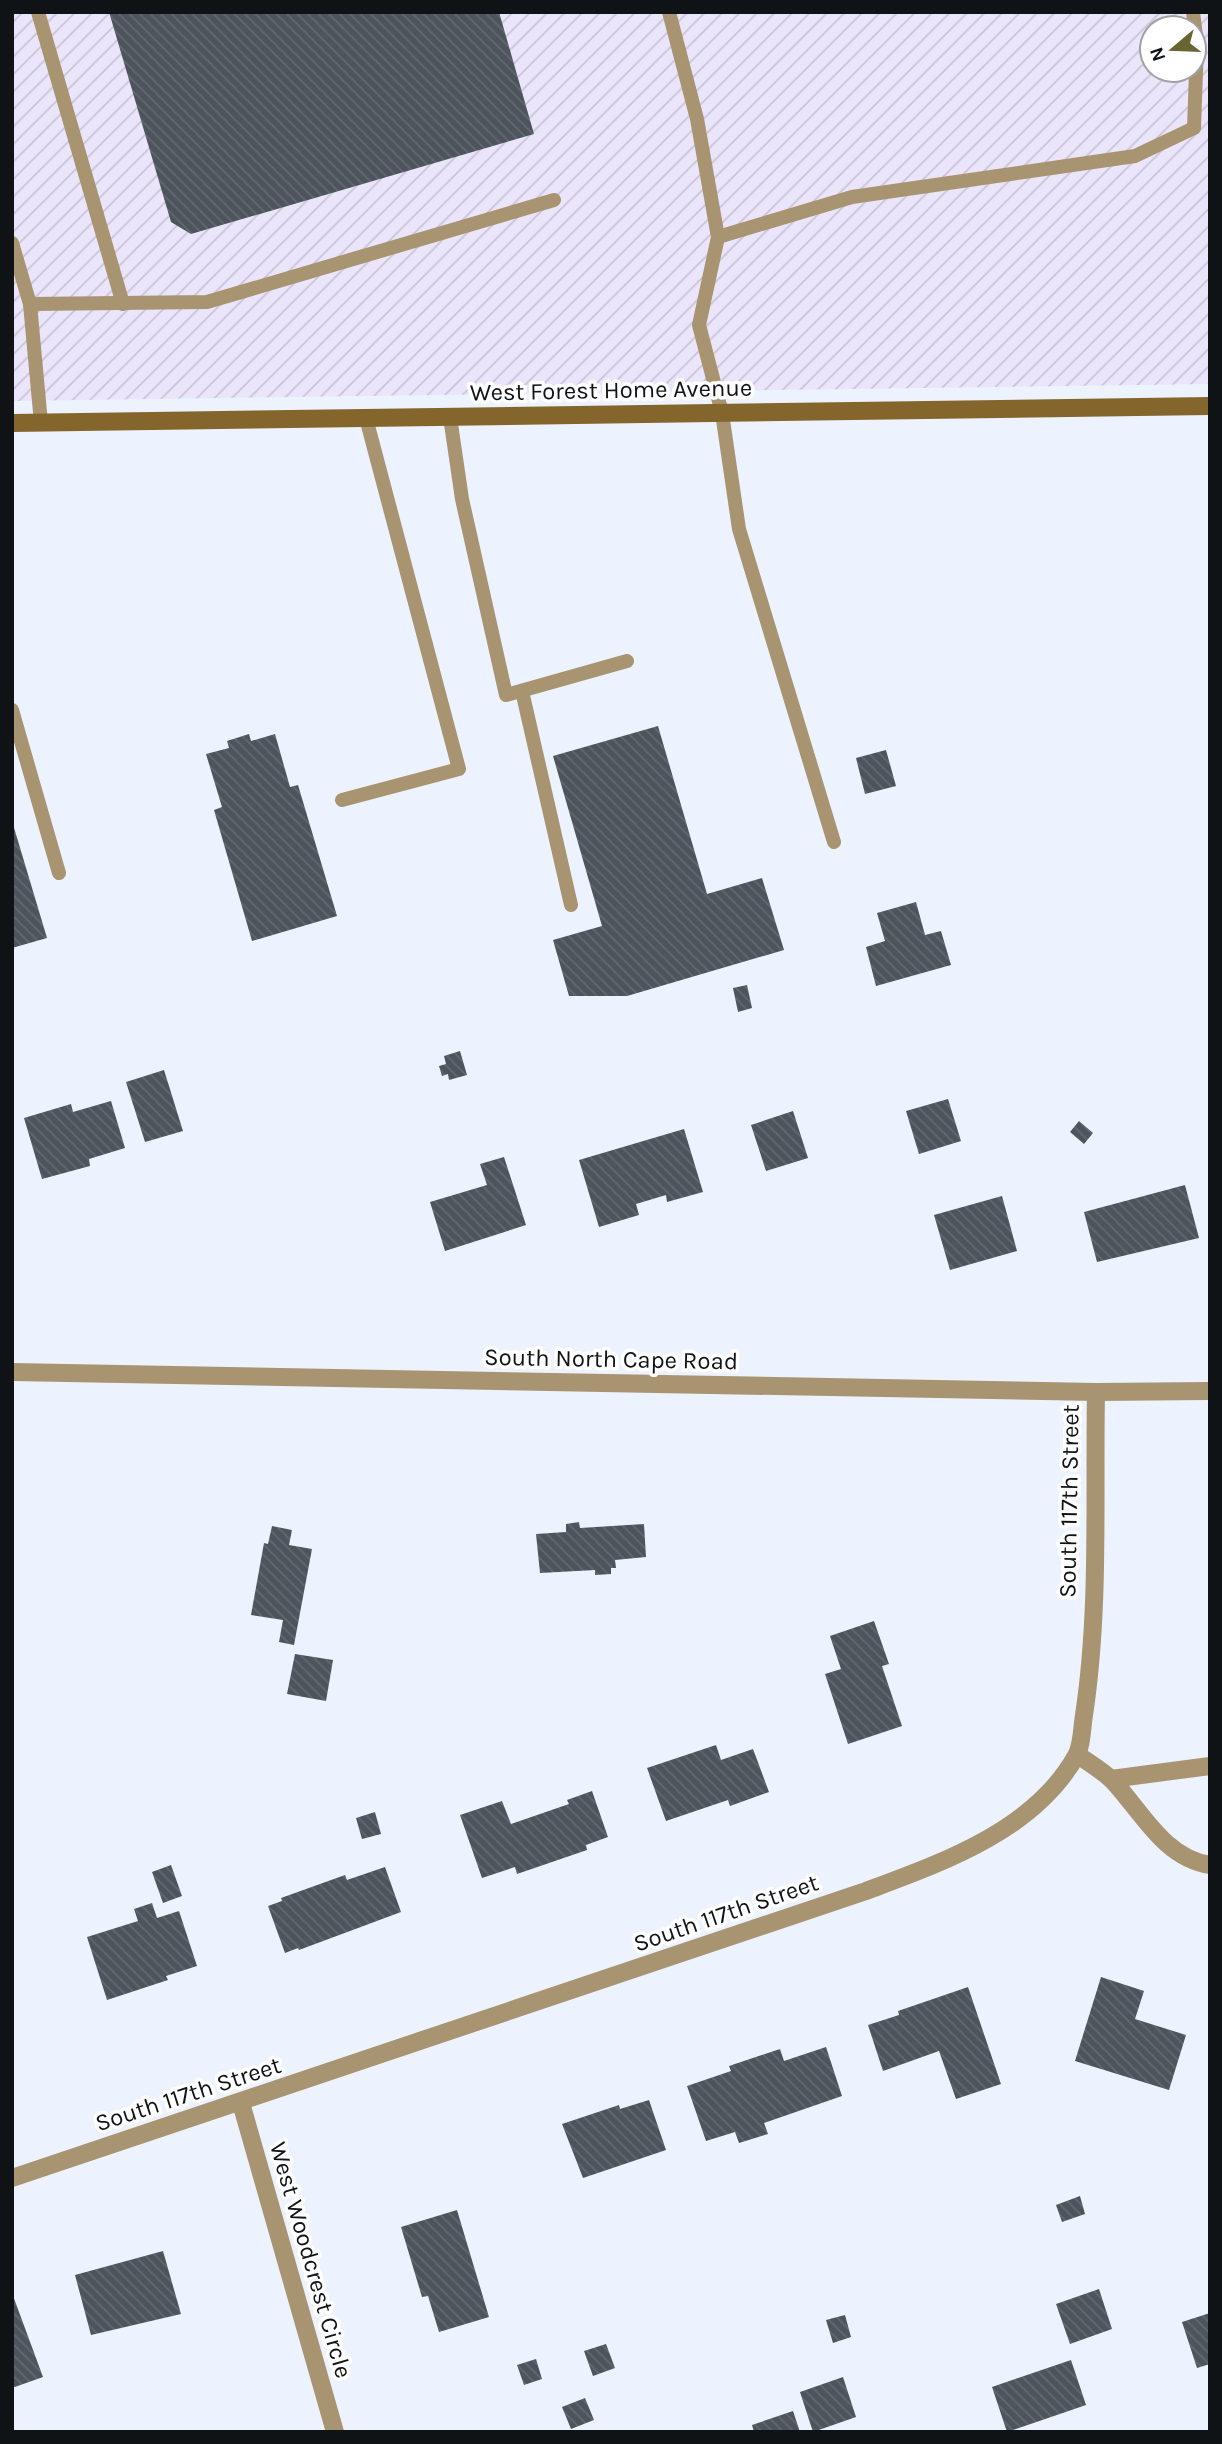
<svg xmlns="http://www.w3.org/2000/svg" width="1222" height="2444" font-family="Karla,sans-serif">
	<defs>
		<pattern id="industrial-furrows" width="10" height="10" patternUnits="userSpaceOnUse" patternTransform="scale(1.75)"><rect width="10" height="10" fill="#ebe5fb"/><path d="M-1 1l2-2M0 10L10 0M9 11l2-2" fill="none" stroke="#c8c4d6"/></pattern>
		<pattern id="building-back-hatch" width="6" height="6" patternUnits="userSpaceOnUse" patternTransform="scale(1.75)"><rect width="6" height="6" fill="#4d545c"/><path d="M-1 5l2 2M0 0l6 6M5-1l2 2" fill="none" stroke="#62686f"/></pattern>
	</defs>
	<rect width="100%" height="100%" fill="#ecf3fe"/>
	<path fill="url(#industrial-furrows)" fill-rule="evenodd" d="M12,12H1210V384L12,401ZM1152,28H1194V70H1152Z"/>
	<g fill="url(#building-back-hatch)">
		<polygon points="109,12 499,12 534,134 191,234 171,222"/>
		<polygon points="658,726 707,894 762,878 784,950 627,996 569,996 553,940 602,926 553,756"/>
		<polygon points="249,734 251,741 275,734 290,787 298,785 337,916 252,941 214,810 222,807 206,754 229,748 227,741"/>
		<polygon points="886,750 896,786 865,794 856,758"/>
		<polygon points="12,821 47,938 12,948"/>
		<polygon points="916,902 925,935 941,931 951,965 876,986 866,947 885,941 877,913"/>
		<polygon points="747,985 752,1008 738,1012 733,988"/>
		<polygon points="460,1051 467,1075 449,1080 448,1074 442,1076 439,1066 446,1064 444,1056"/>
		<polygon points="164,1070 183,1131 145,1142 126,1082"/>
		<polygon points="948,1099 961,1141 919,1154 906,1111"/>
		<polygon points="111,1101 125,1148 89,1159 90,1166 42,1179 24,1118 71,1104 73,1112"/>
		<polygon points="793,1111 808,1158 766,1171 751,1125"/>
		<polygon points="1079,1121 1093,1133 1084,1144 1070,1132"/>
		<polygon points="684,1129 703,1192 667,1202 666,1195 636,1204 639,1215 599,1227 579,1160"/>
		<polygon points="504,1157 526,1225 445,1251 430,1202 487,1185 480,1164"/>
		<polygon points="1185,1185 1199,1238 1097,1262 1084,1212"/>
		<polygon points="1002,1196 1017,1251 950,1270 934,1215"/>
		<polygon points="579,1522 580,1528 644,1524 646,1557 615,1560 616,1568 611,1568 611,1574 595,1575 595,1570 540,1573 536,1534 566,1532 566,1524"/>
		<polygon points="272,1526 292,1530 289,1545 312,1549 294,1645 279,1642 283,1620 251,1615 264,1543 268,1544"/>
		<polygon points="874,1621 889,1664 882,1666 902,1726 848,1744 825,1674 841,1669 830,1636"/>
		<polygon points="295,1654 333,1660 326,1701 287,1694"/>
		<polygon points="716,1745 721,1760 753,1749 769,1792 730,1806 728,1800 666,1821 647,1768"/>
		<polygon points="592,1791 608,1837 586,1845 587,1850 517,1874 515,1867 482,1878 460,1815 502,1801 511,1824 569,1804 567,1800"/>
		<polygon points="375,1812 381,1834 362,1839 356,1818"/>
		<polygon points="171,1865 182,1896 163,1903 152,1872"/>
		<polygon points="385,1867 401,1912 299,1950 298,1948 285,1953 268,1906 282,1901 281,1898 345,1875 347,1880"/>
		<polygon points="152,1903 157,1918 179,1911 197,1966 166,1976 168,1980 107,2000 87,1937 138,1921 134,1909"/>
		<polygon points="1101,1977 1144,1991 1135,2019 1186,2035 1169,2090 1075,2061"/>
		<polygon points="968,1987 1001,2084 956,2099 939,2051 883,2071 868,2025 899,2015 898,2011"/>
		<polygon points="826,2047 842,2096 764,2123 768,2134 739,2143 735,2132 706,2141 687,2086 731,2071 729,2066 780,2049 784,2061"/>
		<polygon points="649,2100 666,2150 583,2178 562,2124 619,2105 620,2109"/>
		<polygon points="1080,2196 1085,2214 1062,2222 1056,2205"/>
		<polygon points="457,2210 489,2317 439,2332 428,2296 422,2297 401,2227"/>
		<polygon points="163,2251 181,2314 91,2335 75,2275"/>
		<polygon points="1099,2289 1112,2329 1070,2344 1056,2304"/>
		<polygon points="12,2293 43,2377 12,2388"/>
		<polygon points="1210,2313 1210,2364 1197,2368 1182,2322"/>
		<polygon points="845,2315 851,2337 833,2343 826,2320"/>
		<polygon points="606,2344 615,2368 593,2376 584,2351"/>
		<polygon points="536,2359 542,2379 524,2385 517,2365"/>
		<polygon points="1071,2360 1086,2405 1007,2432 992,2387"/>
		<polygon points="843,2377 856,2417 813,2432 800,2392"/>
		<polygon points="585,2398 594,2420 571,2429 562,2407"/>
		<polygon points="793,2411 800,2432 754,2432 752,2425"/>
	</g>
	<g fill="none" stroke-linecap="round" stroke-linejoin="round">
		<g stroke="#a89470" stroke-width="14">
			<polyline points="38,12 123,304"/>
			<polyline points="669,12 697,119 718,237 699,325 722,413 739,529 834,842"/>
			<polyline points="718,237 852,197 1135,156 1194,128 1197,44 1193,12"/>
			<polyline points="12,243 30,304 41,423"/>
			<polyline points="30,304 207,302 554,200"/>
			<polyline points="450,417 462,499 506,695 627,661"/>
			<polyline points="522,691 571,905"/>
			<polyline points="12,710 59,873"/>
			<polyline points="342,800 459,769 366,418"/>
		</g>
		<g stroke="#a89470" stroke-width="18">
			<path d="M1078,1755C1089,1763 1103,1771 1113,1781C1142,1812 1164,1858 1210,1865"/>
			<polyline points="1111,1779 1210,1766"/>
			<polyline points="241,2103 335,2432"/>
			<path d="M12,2178L866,1891C941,1863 1034,1831 1076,1756C1082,1746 1082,1727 1084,1715C1100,1609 1094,1499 1096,1392"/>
		</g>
		<polyline stroke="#a89470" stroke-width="18" points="12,1372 1096,1392 1210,1391"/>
		<polyline stroke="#84662d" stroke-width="18" points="12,423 1210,406"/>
	</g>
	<g text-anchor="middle" stroke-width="7" stroke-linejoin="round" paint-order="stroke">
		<g font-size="24" fill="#101316" stroke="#fff">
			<text transform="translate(611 390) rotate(-1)" y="8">West Forest Home Avenue</text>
			<text transform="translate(611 1359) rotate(1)" y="8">South North Cape Road</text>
			<text transform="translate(1069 1501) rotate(-89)" y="8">South 117th Street</text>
			<text transform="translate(726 1913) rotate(-19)" y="8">South 117th Street</text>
			<text transform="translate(188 2094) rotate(-18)" y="8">South 117th Street</text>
			<text transform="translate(311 2260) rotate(74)" y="8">West Woodcrest Circle</text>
		</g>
	</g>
	<rect width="1222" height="2444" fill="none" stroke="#101316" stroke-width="28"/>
	<g transform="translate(1173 49) rotate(251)"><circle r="33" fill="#ffffff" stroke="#9fa1a2" stroke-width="2"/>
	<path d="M0-5L12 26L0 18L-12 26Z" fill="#686532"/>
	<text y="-10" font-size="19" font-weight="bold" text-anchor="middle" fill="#101316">N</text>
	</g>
</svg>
